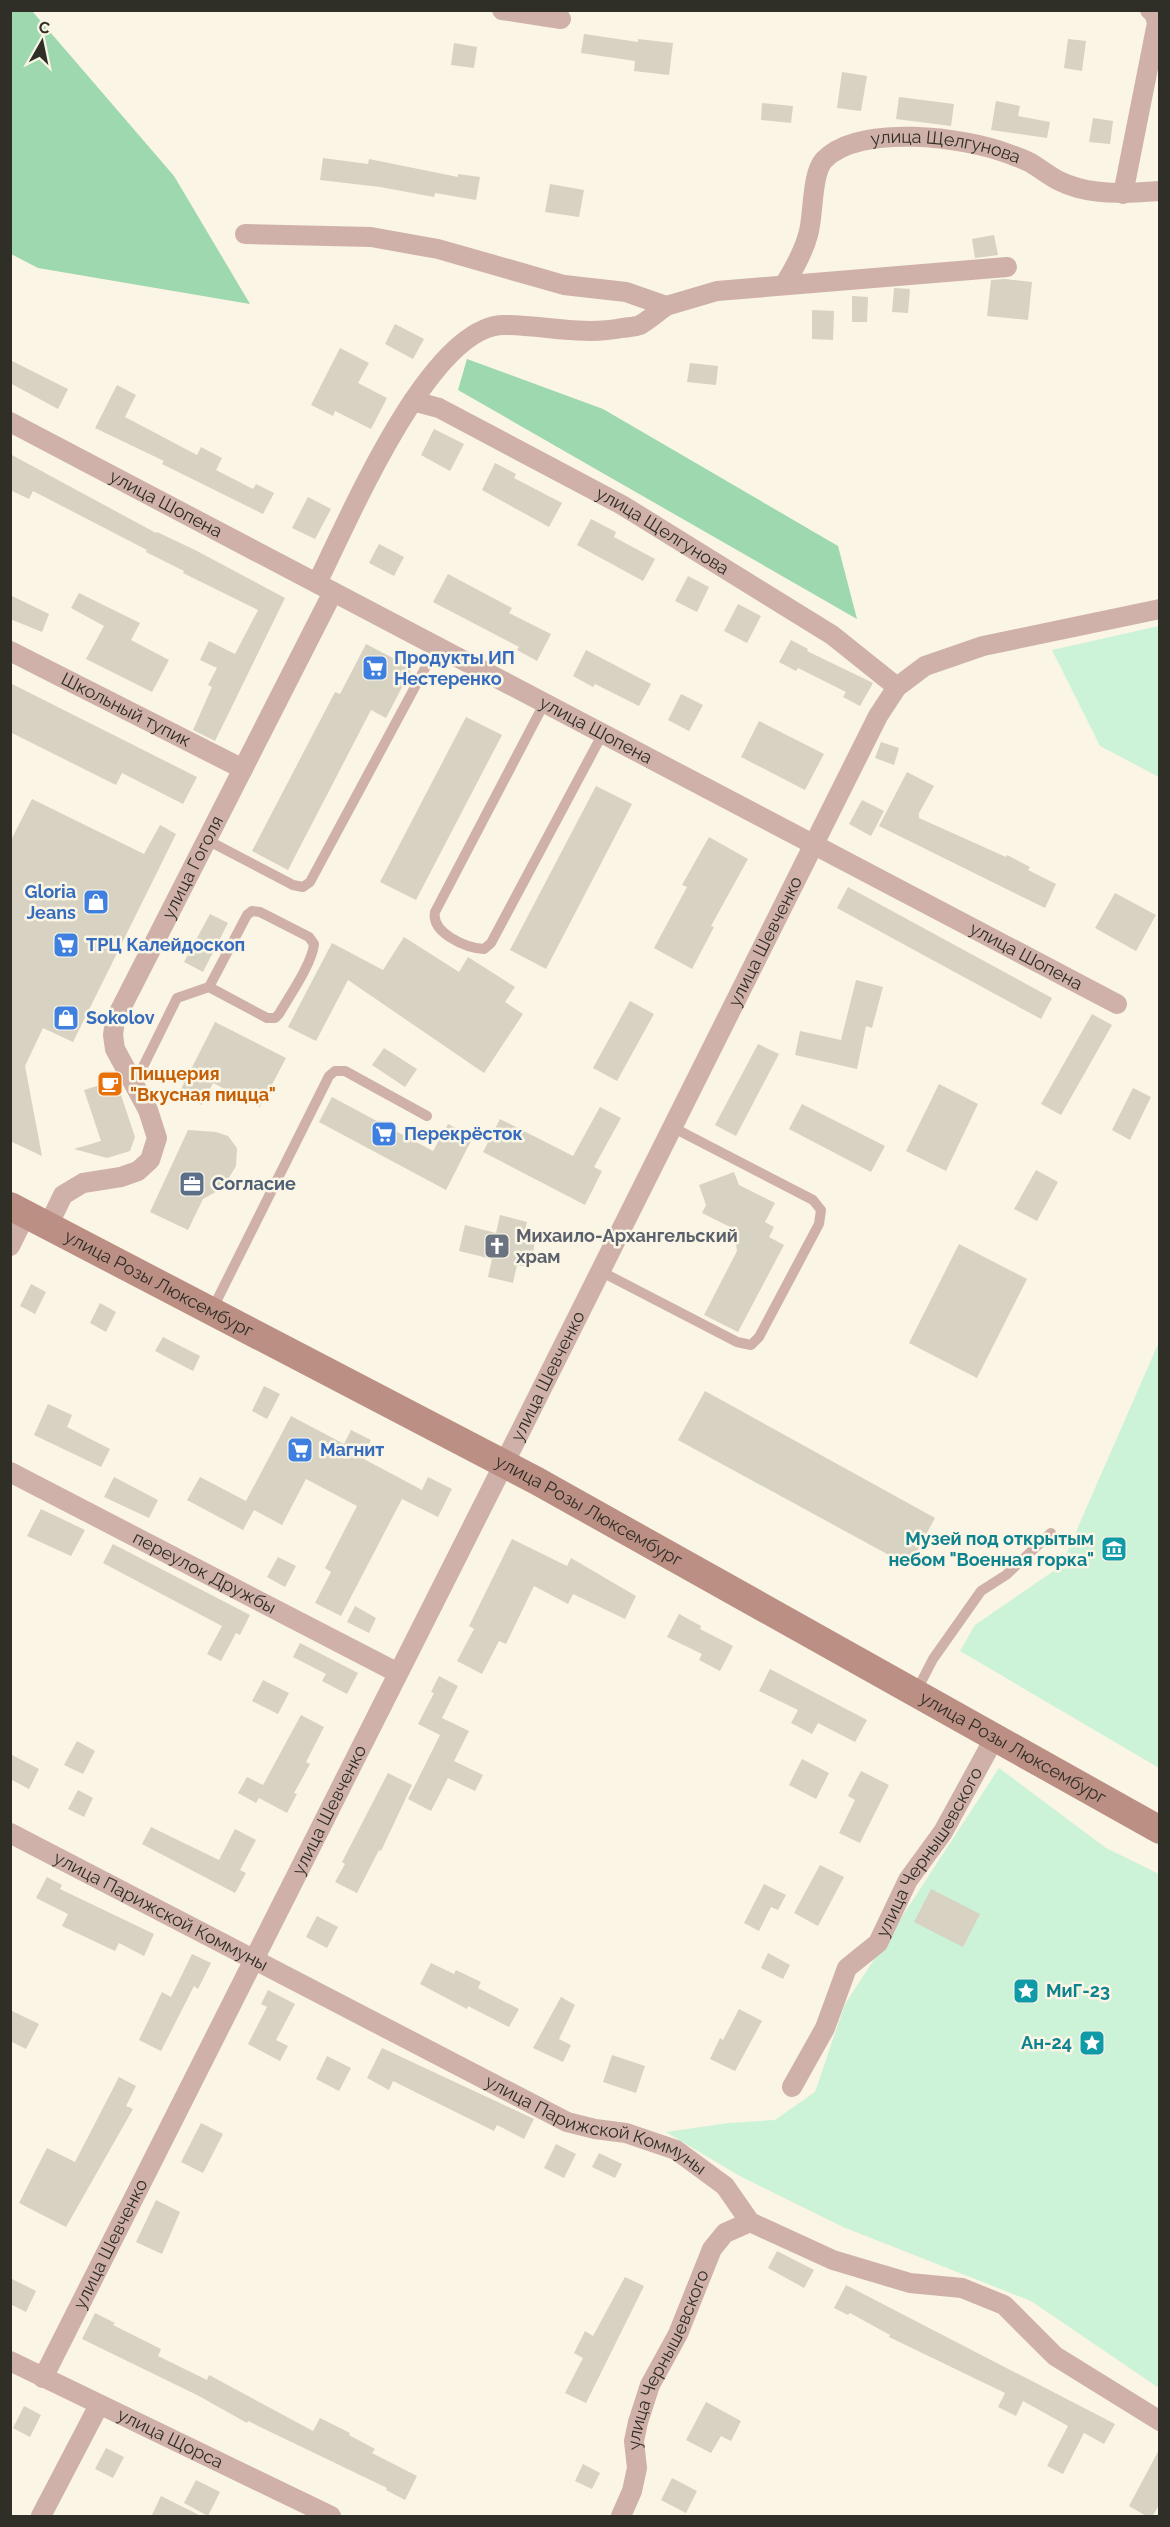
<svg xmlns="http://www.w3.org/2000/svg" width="1170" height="2527" font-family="Raleway,sans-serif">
	<rect width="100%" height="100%" fill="#faf5e4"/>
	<g fill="#ccf2d7">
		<polygon points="1159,626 1160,626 1159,777 1100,746 1052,650"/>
		<polygon points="1159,1342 1159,1768 960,1651 975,1625 1061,1566"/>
		<polygon points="999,1768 1106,1848 1159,1874 1159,2388 1031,2301 843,2227 738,2175 666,2132 729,2123 775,2120 815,2092 845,2004"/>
	</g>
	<g fill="#9dd8af">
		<polygon points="10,11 32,11 174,176 250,304 38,268 11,254"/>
		<polygon points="467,359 603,409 838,546 857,619 458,390"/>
	</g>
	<g fill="#d7d2c1">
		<polygon points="584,34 638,42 638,39 673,43 669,75 634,71 635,61 581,53"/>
		<polygon points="1068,39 1086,41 1082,71 1064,68"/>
		<polygon points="454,43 477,47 474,68 451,65"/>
		<polygon points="842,72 867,76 861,111 837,108"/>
		<polygon points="899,97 954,104 951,126 896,119"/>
		<polygon points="996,101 1020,106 1018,116 1050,122 1047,138 991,130"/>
		<polygon points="762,103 793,106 791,123 761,120"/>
		<polygon points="1093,118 1113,121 1110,144 1089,142"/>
		<polygon points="323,158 368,164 369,159 458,177 458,174 480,177 476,200 435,193 434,197 380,187 320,180"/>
		<polygon points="550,184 584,190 579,217 545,212"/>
		<polygon points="994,235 998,255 975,258 972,239"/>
		<polygon points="1005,279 1032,282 1028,320 987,316 991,280"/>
		<polygon points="894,288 910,289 908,313 892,312"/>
		<polygon points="852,296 868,297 867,322 852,322"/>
		<polygon points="812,310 834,311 833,340 812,339"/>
		<polygon points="395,324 424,339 413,359 385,344"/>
		<polygon points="340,348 369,363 358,383 387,398 371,429 335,411 333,416 311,405"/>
		<polygon points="10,360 68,389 58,409 10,383"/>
		<polygon points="690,363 718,366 716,385 687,382"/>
		<polygon points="117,385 136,395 125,417 197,455 201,447 222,458 216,470 253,489 256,484 274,493 263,514 162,464 164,461 95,428"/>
		<polygon points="434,429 464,444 450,471 421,455"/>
		<polygon points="10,454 156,533 157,532 195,550 285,598 215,741 193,730 212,687 208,685 217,668 200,660 209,641 235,654 258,610 183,573 184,571 146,552 147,550 33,491 29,499 10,490"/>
		<polygon points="495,463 516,474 514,478 562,503 549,527 482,490"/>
		<polygon points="308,497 331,509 315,539 292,528"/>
		<polygon points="591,519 616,532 614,537 655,559 643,581 577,545"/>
		<polygon points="379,544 404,557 394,576 369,563"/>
		<polygon points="448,574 512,608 509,613 551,634 537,661 517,650 519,647 433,602"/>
		<polygon points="688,576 709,587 697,612 675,601"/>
		<polygon points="79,593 140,623 131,640 169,660 152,692 86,659 104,626 71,608"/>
		<polygon points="10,595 49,614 42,632 10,619"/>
		<polygon points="738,604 761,616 747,643 724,631"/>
		<polygon points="791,640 808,649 807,651 873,683 860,706 843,697 846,692 798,668 796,671 779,662"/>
		<polygon points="366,644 412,668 386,718 371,710 288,870 252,851 335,692 340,694"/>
		<polygon points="586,650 651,684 639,706 595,684 593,687 573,676"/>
		<polygon points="10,683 197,777 183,804 122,773 116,785 10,732"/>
		<polygon points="681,694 703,705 689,731 668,720"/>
		<polygon points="466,717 502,735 416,900 380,882"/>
		<polygon points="759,721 824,754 805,790 741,757"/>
		<polygon points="881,742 899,748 894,765 875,758"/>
		<polygon points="907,772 934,786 919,813 919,818 1006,857 1007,855 1030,867 1028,870 1056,884 1045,908 879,826"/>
		<polygon points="596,786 632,804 546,969 510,950"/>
		<polygon points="32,799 144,854 160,825 176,834 73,1042 43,1028 25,1066 42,1156 10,1141 10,842"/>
		<polygon points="862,800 884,811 871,836 849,824"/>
		<polygon points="709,837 748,859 711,926 714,927 692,969 654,948 687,887 682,885"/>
		<polygon points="848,887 1052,998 1041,1019 837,908"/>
		<polygon points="1115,893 1156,915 1136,951 1095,928"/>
		<polygon points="210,914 228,923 203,972 184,962"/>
		<polygon points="404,937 459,972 468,957 515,987 505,1002 523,1014 484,1073 348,980 316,1041 288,1027 332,943 383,970"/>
		<polygon points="856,980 883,987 872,1028 866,1026 857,1069 795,1055 800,1031 841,1040"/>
		<polygon points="630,1001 654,1014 617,1081 593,1068"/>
		<polygon points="1092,1014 1112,1025 1061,1115 1041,1104"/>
		<polygon points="215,1022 286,1058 260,1107 213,1083 202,1105 179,1093"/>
		<polygon points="758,1044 779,1054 736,1136 715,1125"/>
		<polygon points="384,1048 417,1069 405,1087 372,1065"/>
		<polygon points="116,1080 135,1137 130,1151 107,1158 74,1149 101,1141 84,1090"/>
		<polygon points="939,1084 978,1104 946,1171 906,1151"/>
		<polygon points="1133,1088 1151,1097 1130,1140 1112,1130"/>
		<polygon points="332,1097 433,1151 448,1124 473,1137 446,1190 319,1122"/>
		<polygon points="802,1104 885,1146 871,1172 789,1129"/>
		<polygon points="600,1107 621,1118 594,1167 602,1171 585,1205 483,1152 500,1119 573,1156"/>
		<polygon points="188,1130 216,1132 228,1136 237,1148 236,1166 223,1188 203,1199 188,1230 150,1212"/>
		<polygon points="1036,1170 1058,1182 1037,1221 1014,1209"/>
		<polygon points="734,1172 739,1185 775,1203 765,1222 774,1227 769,1237 784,1245 738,1332 704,1315 737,1251 734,1229 702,1213 706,1205 699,1185"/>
		<polygon points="500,1215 527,1222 523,1239 535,1242 530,1267 517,1265 513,1283 488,1277 492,1259 459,1251 465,1225 496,1233"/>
		<polygon points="959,1244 1027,1279 977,1378 909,1343"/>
		<polygon points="31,1284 46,1292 35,1314 20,1306"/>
		<polygon points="100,1303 116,1312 106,1332 90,1323"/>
		<polygon points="163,1337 200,1356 193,1371 155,1351"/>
		<polygon points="264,1386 280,1394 267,1419 252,1411"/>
		<polygon points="705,1391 935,1518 909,1566 678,1440"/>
		<polygon points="48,1404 72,1415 67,1427 110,1449 101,1467 34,1435"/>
		<polygon points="291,1416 344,1444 351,1430 371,1440 362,1458 422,1490 428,1477 452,1489 438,1517 402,1499 341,1616 315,1603 331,1572 325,1568 357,1506 306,1479 282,1525 254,1510 243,1530 187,1500 200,1477 246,1501"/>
		<polygon points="114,1477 158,1500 149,1518 104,1497"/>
		<polygon points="41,1509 85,1530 71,1556 27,1536"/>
		<polygon points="512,1539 567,1566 571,1558 636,1596 625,1619 573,1594 568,1604 534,1586 506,1644 499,1641 482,1674 457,1661 474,1629 469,1626"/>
		<polygon points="113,1544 250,1615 240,1635 236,1633 221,1661 207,1654 222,1626 103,1563"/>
		<polygon points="278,1557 296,1566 285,1587 267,1577"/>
		<polygon points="355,1606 376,1618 369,1633 347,1622"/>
		<polygon points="679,1614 701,1626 700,1629 733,1646 720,1671 699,1660 702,1654 667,1637"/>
		<polygon points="300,1643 358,1673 347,1694 322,1681 326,1674 293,1657"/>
		<polygon points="770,1669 867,1720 855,1742 818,1723 812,1734 791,1723 798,1710 759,1691"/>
		<polygon points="439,1676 458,1686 442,1718 469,1731 454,1761 483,1775 475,1791 448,1778 431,1811 408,1799 440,1735 418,1724 434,1693 431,1692"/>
		<polygon points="263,1680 289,1693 278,1714 252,1701"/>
		<polygon points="301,1715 324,1727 306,1762 310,1764 294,1793 297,1794 287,1813 259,1798 256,1803 238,1793 247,1777 263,1785"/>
		<polygon points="77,1741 95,1751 83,1774 64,1765"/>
		<polygon points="10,1754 39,1769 29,1789 10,1779"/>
		<polygon points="802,1759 829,1773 816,1799 789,1785"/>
		<polygon points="861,1771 889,1785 860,1843 839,1833 855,1800 848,1796"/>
		<polygon points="388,1773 412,1785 381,1851 379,1850 357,1893 335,1882 345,1864 342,1862"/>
		<polygon points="78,1790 93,1798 84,1817 68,1809"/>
		<polygon points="151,1827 219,1860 235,1829 256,1840 240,1870 246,1873 235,1893 142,1844"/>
		<polygon points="820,1865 844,1877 818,1926 794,1913"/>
		<polygon points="47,1877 62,1885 60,1889 154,1934 144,1956 119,1943 115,1951 62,1926 68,1914 36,1898"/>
		<polygon points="764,1884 786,1895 778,1910 771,1907 759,1931 744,1923"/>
		<polygon points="931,1889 980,1914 963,1947 914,1922"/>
		<polygon points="317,1916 338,1927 327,1948 306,1937"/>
		<polygon points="768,1953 790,1965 783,1979 761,1968"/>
		<polygon points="192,1954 211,1963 198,1989 194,1986 161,2051 139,2040 162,1992 171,1997"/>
		<polygon points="431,1963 454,1974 456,1970 481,1982 478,1988 519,2009 509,2027 468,2006 467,2009 420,1984"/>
		<polygon points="268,1990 295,2004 276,2040 288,2046 280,2061 248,2044 267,2007 261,2004"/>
		<polygon points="561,1997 575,2005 559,2039 571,2045 563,2062 533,2048"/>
		<polygon points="739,2009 762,2021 735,2071 710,2059 720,2038 723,2040"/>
		<polygon points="10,2010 39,2024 26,2049 10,2041"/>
		<polygon points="382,2048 534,2119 524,2139 497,2125 494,2131 393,2081 389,2090 367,2078"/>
		<polygon points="612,2055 645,2066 636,2093 603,2082"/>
		<polygon points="327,2056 351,2068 339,2091 316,2079"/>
		<polygon points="119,2077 136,2086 126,2106 133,2109 66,2227 19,2203 47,2148 75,2162"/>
		<polygon points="201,2123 223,2134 203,2173 181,2162"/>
		<polygon points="556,2144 576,2154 564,2178 544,2168"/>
		<polygon points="599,2153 622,2164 615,2178 592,2167"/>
		<polygon points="156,2200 180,2212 162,2254 136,2242"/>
		<polygon points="777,2251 814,2270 804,2288 768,2268"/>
		<polygon points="625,2277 644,2286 586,2403 565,2393 583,2358 574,2353 585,2331 593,2336"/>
		<polygon points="10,2278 36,2291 26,2312 10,2304"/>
		<polygon points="846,2285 1115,2424 1104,2444 1084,2433 1063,2474 1047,2466 1068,2426 1023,2401 1016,2416 998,2407 1005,2393 889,2337 890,2335 850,2313 848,2315 834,2308"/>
		<polygon points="95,2313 115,2323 113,2325 161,2349 158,2356 207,2380 209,2375 313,2431 320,2418 350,2433 349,2435 375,2449 372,2453 417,2476 405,2500 386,2490 387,2488 248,2421 247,2423 199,2396 82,2339"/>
		<polygon points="706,2402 741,2421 731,2441 721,2436 711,2453 686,2440"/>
		<polygon points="24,2406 41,2415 30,2437 13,2428"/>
		<polygon points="106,2448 124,2457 113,2478 95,2469"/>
		<polygon points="1160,2448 1160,2503 1152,2517 1148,2517 1129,2506"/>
		<polygon points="583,2464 600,2473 592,2489 575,2481"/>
		<polygon points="672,2478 697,2491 686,2513 661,2500"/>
		<polygon points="196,2480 220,2492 208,2516 184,2503"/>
		<polygon points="161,2496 203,2517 151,2517"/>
	</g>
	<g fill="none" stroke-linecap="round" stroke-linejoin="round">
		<g stroke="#cfb1a9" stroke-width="10">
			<path d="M545,702L435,912C431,933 466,948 484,949L491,943L603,733"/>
			<polyline points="207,840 293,885 303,887 310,882 437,646"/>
			<path d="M134,1085L177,998L209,987L267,1018H275L279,1014C290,995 312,964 314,944L309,937L260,912L252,911L247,915L209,987"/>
			<polyline points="600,1271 737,1342 751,1345 759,1337 819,1224 821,1210 813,1200 672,1127"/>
			<polyline points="212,1310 329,1076 335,1071 345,1071 427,1116"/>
			<polyline points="916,1692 933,1659 981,1591 1006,1575 1051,1533"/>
		</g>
		<g stroke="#cfb1a9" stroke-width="20">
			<polyline points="502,10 561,19"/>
			<polyline points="1123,194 1157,23 1154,13 1150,10"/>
			<polyline points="245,234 371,237 438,249 564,285 626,292 666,306 717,291 1007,267"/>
			<path id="s1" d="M784,285C794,269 803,253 808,235C814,216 811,174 824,160C859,123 966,137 1009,154C1017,157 1027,160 1034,165C1050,175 1058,183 1078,188C1104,195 1132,193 1160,191"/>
			<path id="s2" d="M413,401L439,408L622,505L832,635L897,687"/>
			<path id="s3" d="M10,422L1117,1004"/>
			<path d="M317,583C347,524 429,325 504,325C544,325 582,336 622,328C628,327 635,327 640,325C649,320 658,312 666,306"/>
			<path id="s4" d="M10,651L243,769"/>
			<path id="s5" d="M48,1226L63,1195L83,1183L121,1177L138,1171L150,1160L157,1138L148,1110L115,1049L113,1035L115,1020L333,592"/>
			<polyline points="10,1246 26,1214"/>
			<path id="s6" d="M10,1472L398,1673"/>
			<path id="s7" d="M10,1833L567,2122L595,2129L626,2133L676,2150L725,2186L750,2222L833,2260L910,2283L962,2288L1004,2305L1055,2356L1160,2421"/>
			<path id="s8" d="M792,2087L825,2028L847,1968L878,1943L908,1880L943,1832L995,1737"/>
			<path id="s9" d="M10,2361L331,2516"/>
			<path id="s10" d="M43,2378L520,1432L878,716L897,687L925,666L983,646L1160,609"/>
			<polyline points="41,2516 99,2405"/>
			<path id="s11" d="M621,2516L632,2491L637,2468L634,2441L638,2422L650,2385L678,2334L712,2249L725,2233L750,2222"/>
		</g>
		<path stroke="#bb8f83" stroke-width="28" id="s12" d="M10,1206L537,1481L1160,1830"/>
	</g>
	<defs>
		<g id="supermarket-square" transform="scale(1.35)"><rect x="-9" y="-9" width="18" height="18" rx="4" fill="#3f7fe0" stroke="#faf5e4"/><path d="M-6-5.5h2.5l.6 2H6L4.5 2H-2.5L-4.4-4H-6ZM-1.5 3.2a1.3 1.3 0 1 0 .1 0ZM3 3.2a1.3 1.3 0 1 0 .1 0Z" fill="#fff"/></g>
		<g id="shop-square" transform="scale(1.35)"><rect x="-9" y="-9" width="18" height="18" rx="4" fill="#3f7fe0" stroke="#faf5e4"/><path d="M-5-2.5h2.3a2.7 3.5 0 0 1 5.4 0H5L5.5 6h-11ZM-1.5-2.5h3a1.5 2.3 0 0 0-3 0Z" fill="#fff"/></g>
		<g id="cafe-square" transform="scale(1.35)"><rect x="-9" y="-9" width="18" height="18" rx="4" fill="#e8710a" stroke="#faf5e4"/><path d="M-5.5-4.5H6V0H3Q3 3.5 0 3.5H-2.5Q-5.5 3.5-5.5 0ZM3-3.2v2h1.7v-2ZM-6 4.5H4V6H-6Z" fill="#fff"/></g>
		<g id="office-square" transform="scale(1.35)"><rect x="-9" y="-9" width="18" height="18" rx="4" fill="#5c6f8a" stroke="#faf5e4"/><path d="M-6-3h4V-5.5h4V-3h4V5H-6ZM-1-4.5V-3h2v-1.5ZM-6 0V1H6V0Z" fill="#fff"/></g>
		<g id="church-square" transform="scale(1.35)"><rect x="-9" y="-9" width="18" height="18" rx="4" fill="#6b7280" stroke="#faf5e4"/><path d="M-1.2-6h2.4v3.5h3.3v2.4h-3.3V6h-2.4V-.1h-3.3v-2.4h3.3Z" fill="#fff"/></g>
		<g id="museum-square" transform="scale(1.35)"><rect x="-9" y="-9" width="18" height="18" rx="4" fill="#0f9aa8" stroke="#faf5e4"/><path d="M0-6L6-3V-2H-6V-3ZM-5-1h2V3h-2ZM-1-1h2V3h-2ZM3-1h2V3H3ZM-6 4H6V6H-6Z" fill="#fff"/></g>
		<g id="sight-square" transform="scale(1.35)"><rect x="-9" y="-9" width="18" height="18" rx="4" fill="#0f9aa8" stroke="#faf5e4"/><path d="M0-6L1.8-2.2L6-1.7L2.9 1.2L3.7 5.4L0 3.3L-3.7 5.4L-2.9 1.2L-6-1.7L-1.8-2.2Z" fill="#fff"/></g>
	</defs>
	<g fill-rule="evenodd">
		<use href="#supermarket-square" x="375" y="668"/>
		<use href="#shop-square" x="96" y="902"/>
		<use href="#supermarket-square" x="66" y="945"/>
		<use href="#shop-square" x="66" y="1018"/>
		<use href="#cafe-square" x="110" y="1084"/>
		<use href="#supermarket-square" x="384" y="1134"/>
		<use href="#office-square" x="192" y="1184"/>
		<use href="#church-square" x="497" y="1246"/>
		<use href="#supermarket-square" x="300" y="1450"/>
		<use href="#museum-square" x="1114" y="1549"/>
		<use href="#sight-square" x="1026" y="1991"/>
		<use href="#sight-square" x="1092" y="2043"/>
	</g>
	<g text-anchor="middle" stroke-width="5" stroke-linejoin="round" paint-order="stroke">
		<g font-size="18" fill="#2f2e27" stroke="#faf5e4">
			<text dy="6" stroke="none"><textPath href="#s1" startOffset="261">улица Щелгунова</textPath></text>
			<text dy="6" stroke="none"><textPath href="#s3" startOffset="176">улица Шопена</textPath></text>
			<text dy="6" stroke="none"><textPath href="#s2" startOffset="282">улица Щелгунова</textPath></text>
			<text dy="6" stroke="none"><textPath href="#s4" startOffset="130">Школьный тупик</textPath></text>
			<text dy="6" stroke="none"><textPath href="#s3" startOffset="662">улица Шопена</textPath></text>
			<text dy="6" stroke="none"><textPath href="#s5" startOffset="453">улица Гоголя</textPath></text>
			<text dy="6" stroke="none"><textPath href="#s10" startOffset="1608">улица Шевченко</textPath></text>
			<text dy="6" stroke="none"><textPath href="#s3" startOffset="1148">улица Шопена</textPath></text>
			<text dy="6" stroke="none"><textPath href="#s12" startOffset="168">улица Розы Люксембург</textPath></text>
			<text dy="6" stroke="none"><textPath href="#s10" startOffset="1122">улица Шевченко</textPath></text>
			<text dy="6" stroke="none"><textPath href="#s12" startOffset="654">улица Розы Люксембург</textPath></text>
			<text dy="6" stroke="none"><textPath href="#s6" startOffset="219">переулок Дружбы</textPath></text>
			<text dy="6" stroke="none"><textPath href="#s12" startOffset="1140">улица Розы Люксембург</textPath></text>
			<text dy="6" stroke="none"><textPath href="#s10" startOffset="636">улица Шевченко</textPath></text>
			<text dy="6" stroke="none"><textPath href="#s8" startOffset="276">улица Чернышевского</textPath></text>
			<text dy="6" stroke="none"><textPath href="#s7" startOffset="170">улица Парижской Коммуны</textPath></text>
			<text dy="6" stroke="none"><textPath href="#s7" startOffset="656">улица Парижской Коммуны</textPath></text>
			<text dy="6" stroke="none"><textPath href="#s10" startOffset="150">улица Шевченко</textPath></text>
			<text dy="6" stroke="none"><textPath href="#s11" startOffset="166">улица Чернышевского</textPath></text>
			<text dy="6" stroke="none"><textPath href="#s9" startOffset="178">улица Щорса</textPath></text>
		</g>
		<g font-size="18" font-weight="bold" fill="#366cbe" stroke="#faf5e4" text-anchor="start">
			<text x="394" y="664">Продукты ИП<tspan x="394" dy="21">Нестеренко</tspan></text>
			<text x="76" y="898" text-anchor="end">Gloria<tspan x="76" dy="21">Jeans</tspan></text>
			<text x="86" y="951">ТРЦ Калейдоскоп</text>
			<text x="86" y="1024">Sokolov</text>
			<text x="404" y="1140">Перекрёсток</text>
			<text x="320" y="1456">Магнит</text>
		</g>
		<g font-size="18" font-weight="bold" fill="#c56008" stroke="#faf5e4" text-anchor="start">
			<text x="130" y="1080">Пиццерия<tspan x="130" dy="21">"Вкусная пицца"</tspan></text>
		</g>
		<g font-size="18" font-weight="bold" fill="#4e5e75" stroke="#faf5e4" text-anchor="start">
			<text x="212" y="1190">Согласие</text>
		</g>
		<g font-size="18" font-weight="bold" fill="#5b616d" stroke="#faf5e4" text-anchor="start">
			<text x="516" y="1242">Михаило-Архангельский<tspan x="516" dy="21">храм</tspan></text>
		</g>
		<g font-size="18" font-weight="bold" fill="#0d838f" stroke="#faf5e4" text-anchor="end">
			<text x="1094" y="1545">Музей под открытым<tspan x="1094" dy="21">небом "Военная горка"</tspan></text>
			<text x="1046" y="1997" text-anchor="start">МиГ-23</text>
			<text x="1072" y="2049">Ан-24</text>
		</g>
	</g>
	<rect width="1170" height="2527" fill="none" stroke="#2f2e27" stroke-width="24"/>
	<g transform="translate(42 42) rotate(9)" stroke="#faf5e4" stroke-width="4.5" paint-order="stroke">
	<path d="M0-4.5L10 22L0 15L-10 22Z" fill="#2f2e27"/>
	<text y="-9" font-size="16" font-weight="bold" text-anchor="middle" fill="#2f2e27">С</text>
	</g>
</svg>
